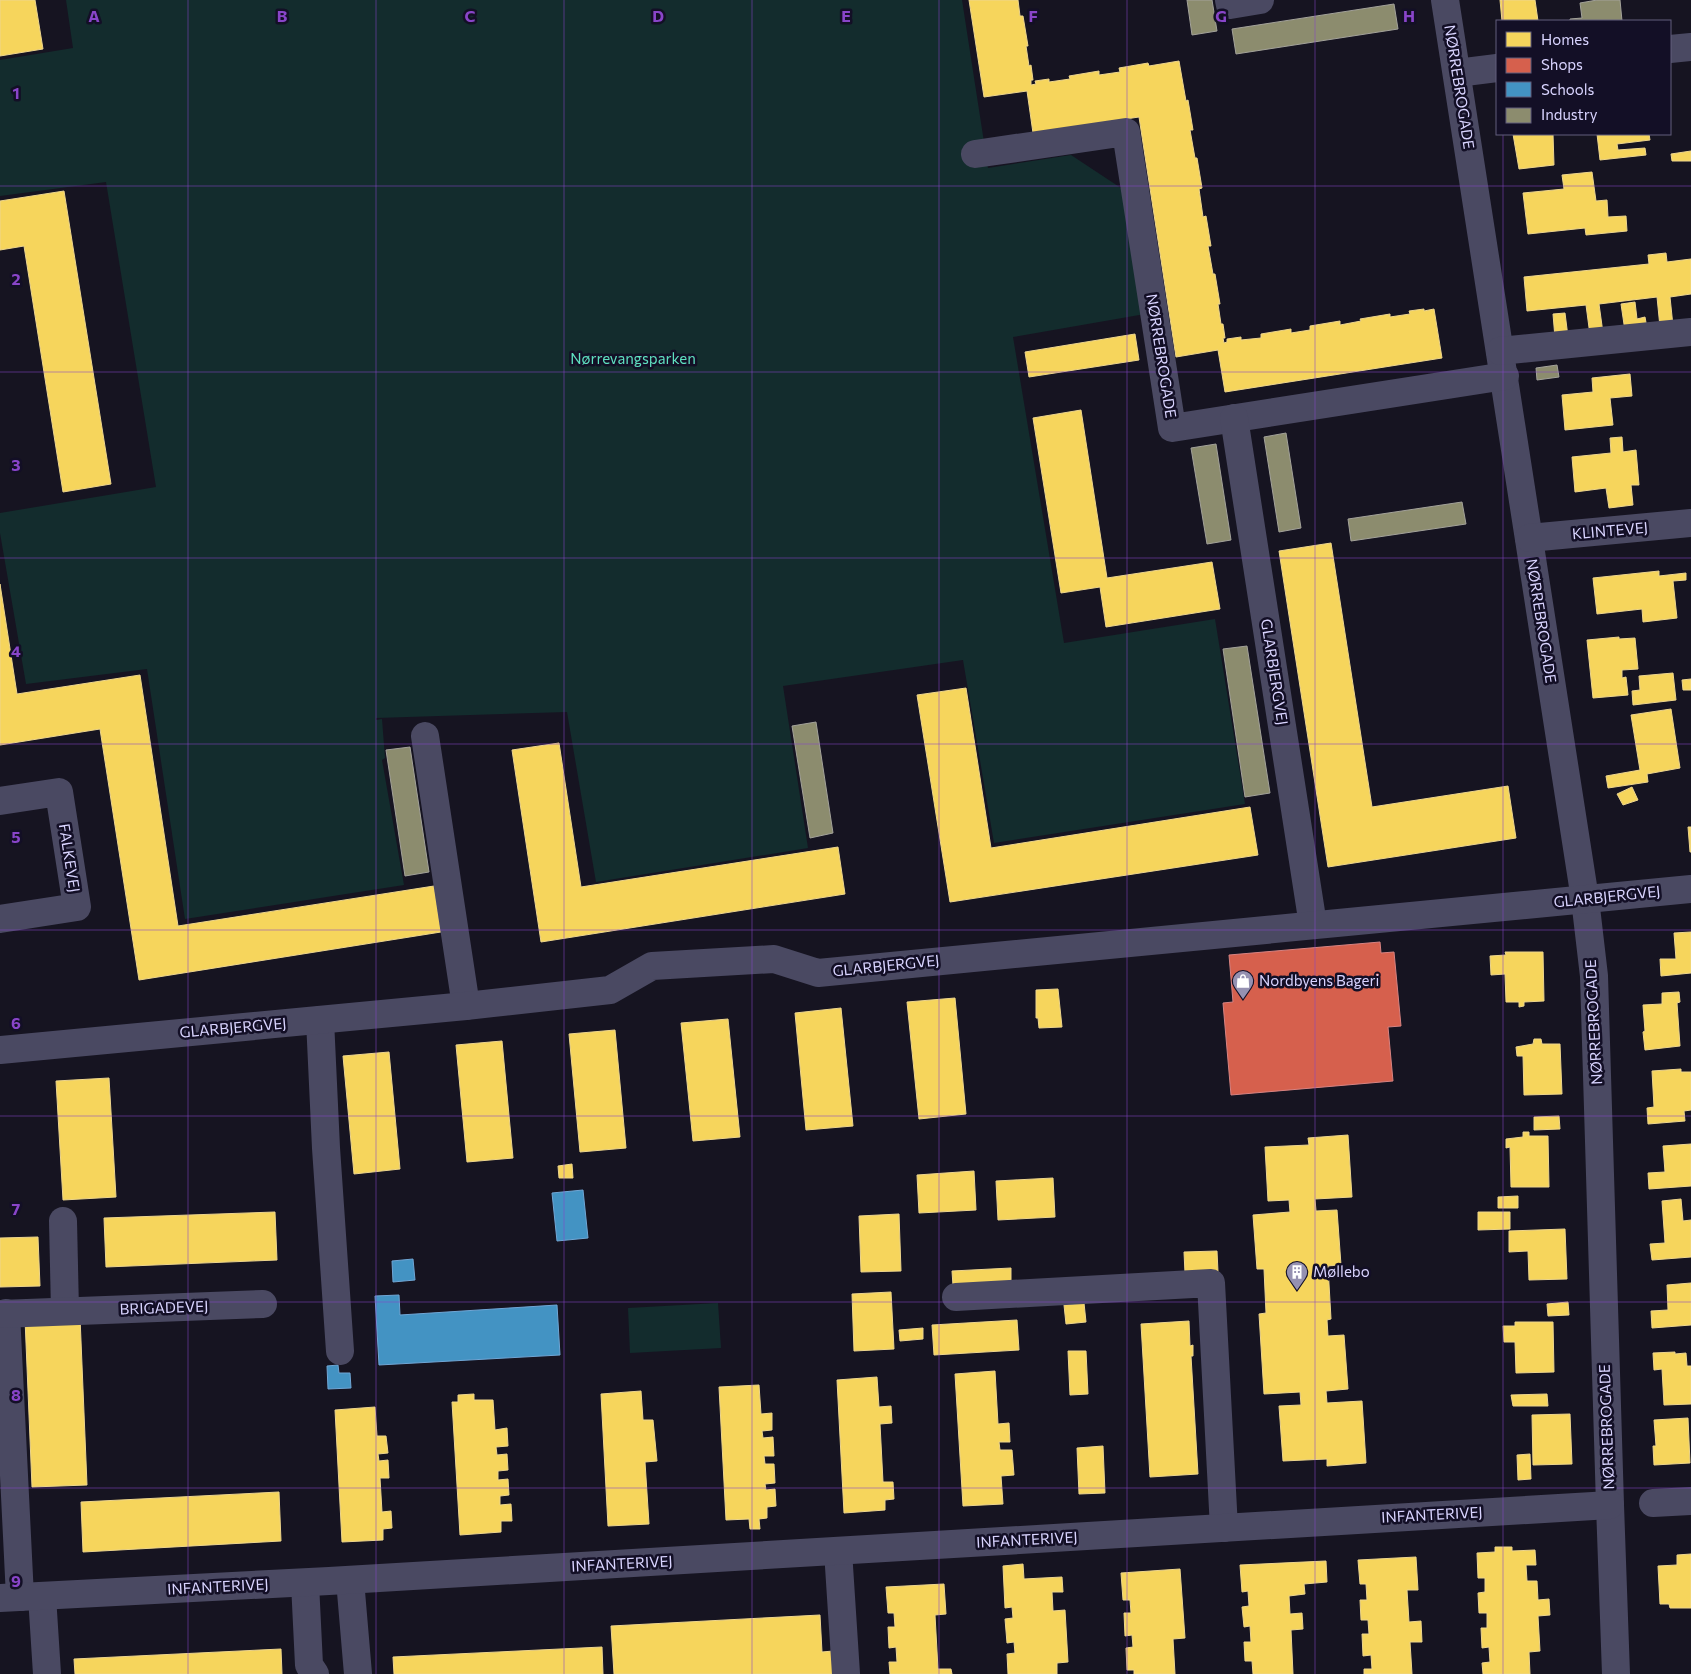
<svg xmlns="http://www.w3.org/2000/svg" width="1691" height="1674" font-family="Commissioner,sans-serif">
	<rect width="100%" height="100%" fill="#161421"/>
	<g fill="#132c2d">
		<polygon points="66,0 962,0 988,168 1071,155 1124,190 1145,314 1013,337 1064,643 1215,619 1245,804 994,843 963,660 783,686 808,848 596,882 567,712 376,718 376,720 382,719 385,758 382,760 404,885 185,919 147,669 26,684 0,533 0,513 156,487 106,182 0,196 0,60 73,48"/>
		<polygon points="718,1303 721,1348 630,1353 628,1308"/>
	</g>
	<g fill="#f6d55c" stroke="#edd58d">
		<polygon points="0,0 35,0 43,49 0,56"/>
		<polygon points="969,0 1018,0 1020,16 1023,16 1028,46 1026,46 1029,66 1031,65 1033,80 1031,80 1031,85 1036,84 1035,81 1049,79 1049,82 1070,79 1069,76 1099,71 1099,75 1120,72 1119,68 1148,63 1149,66 1179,61 1186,101 1188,100 1193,130 1190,130 1195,158 1197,158 1202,188 1199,189 1203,217 1206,216 1211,246 1208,246 1213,274 1215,274 1220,304 1218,304 1221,324 1223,324 1225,338 1223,338 1224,343 1227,342 1227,339 1241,337 1241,340 1261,338 1261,334 1291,329 1291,333 1310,330 1310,326 1340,321 1340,325 1361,321 1360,319 1390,314 1390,317 1410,314 1409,311 1424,309 1424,311 1434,309 1442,358 1225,392 1218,350 1176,357 1139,117 1033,133 1027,91 984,97"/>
		<polygon points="1500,0 1535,0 1538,21 1502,21"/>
		<polygon points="1513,134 1553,134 1554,165 1519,169"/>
		<polygon points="1597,134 1649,134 1650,140 1617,144 1618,150 1645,148 1646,155 1600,160"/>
		<polygon points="1691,151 1691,161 1672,161 1671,154"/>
		<polygon points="1592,172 1596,201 1607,200 1608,217 1626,216 1627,231 1586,235 1585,228 1528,234 1523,193 1564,189 1562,175"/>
		<polygon points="64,191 111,484 63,492 24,246 0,250 0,201"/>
		<polygon points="1666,253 1667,262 1691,259 1691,294 1670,297 1673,326 1660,327 1657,297 1599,304 1603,333 1590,335 1586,305 1527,311 1524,277 1649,264 1648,255"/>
		<polygon points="1635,302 1637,319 1645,317 1647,328 1625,331 1621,304"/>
		<polygon points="1565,313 1568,337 1555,338 1553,314"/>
		<polygon points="1135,334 1139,360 1029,377 1025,352"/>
		<polygon points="1630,374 1632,396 1610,398 1613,425 1565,430 1562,395 1593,392 1592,378"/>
		<polygon points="1081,410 1107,578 1212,562 1220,609 1106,627 1100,587 1061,593 1033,418"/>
		<polygon points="1622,437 1623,452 1636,450 1639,485 1631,485 1633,505 1609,508 1606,488 1575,492 1572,457 1611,453 1610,438"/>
		<polygon points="1331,543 1372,807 1508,786 1516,838 1328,867 1279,551"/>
		<polygon points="1659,571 1659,576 1686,573 1686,580 1673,581 1677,618 1643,622 1642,609 1597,614 1593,578"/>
		<polygon points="0,584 17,694 140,675 178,926 434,886 441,932 139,980 100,729 0,745"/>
		<polygon points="1619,637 1619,639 1635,638 1638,669 1622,670 1622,678 1626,677 1628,695 1593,698 1587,640"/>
		<polygon points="1673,673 1676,700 1633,705 1632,691 1640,690 1639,676"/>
		<polygon points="1691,679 1691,690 1683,690 1682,680"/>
		<polygon points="966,688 991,848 1250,807 1258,855 950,902 917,695"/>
		<polygon points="1671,709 1680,768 1647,774 1648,782 1608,788 1606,776 1640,770 1631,715"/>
		<polygon points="559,743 581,887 838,847 845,894 541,942 512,750"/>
		<polygon points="1632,787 1638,800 1623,805 1617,794"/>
		<polygon points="1688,827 1691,827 1691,852 1690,852"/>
		<polygon points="1691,932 1691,973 1661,976 1660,959 1676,959 1674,933"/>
		<polygon points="1505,952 1543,952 1544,1001 1524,1002 1524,1006 1519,1007 1519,1002 1506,1002 1505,974 1491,975 1490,956 1506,955"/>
		<polygon points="1058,989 1062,1027 1039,1028 1038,1018 1036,1018 1036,990"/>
		<polygon points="1679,992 1680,1002 1677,1003 1680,1046 1645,1050 1643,1032 1645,1031 1643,1005 1662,1004 1662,993"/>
		<polygon points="955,998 966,1114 919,1119 907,1002"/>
		<polygon points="841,1008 853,1126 806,1130 795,1013"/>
		<polygon points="728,1019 740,1137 693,1141 681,1023"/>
		<polygon points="615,1030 626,1148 580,1152 569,1034"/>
		<polygon points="1534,1039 1541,1039 1542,1044 1560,1044 1562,1094 1524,1095 1523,1056 1517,1056 1516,1047 1533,1044"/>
		<polygon points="502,1041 513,1158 467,1162 456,1045"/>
		<polygon points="389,1052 400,1169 354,1174 343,1056"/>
		<polygon points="1681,1069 1681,1072 1691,1072 1691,1110 1684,1111 1685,1121 1648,1124 1647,1108 1654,1107 1652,1071"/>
		<polygon points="109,1078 116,1197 63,1200 56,1081"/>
		<polygon points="1559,1116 1560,1129 1534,1130 1534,1117"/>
		<polygon points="1523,1132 1529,1132 1529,1136 1548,1136 1549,1187 1511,1187 1510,1147 1506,1148 1506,1139 1523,1137"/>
		<polygon points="1348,1135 1352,1197 1315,1199 1316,1211 1337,1210 1341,1265 1328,1266 1331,1319 1327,1320 1328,1336 1344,1335 1348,1389 1326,1391 1327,1403 1362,1401 1366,1463 1327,1466 1327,1459 1283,1461 1279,1406 1301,1405 1300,1392 1264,1394 1259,1314 1266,1313 1264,1269 1257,1269 1253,1215 1290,1212 1289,1200 1268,1201 1265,1147 1309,1145 1308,1138"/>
		<polygon points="1691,1144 1691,1186 1649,1189 1648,1173 1665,1172 1663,1146"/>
		<polygon points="572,1164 573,1178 559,1178 558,1166"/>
		<polygon points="974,1171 976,1210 919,1213 917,1175"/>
		<polygon points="1053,1178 1055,1217 998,1220 996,1181"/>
		<polygon points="1518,1196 1518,1208 1498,1208 1498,1197"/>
		<polygon points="1681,1199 1683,1221 1691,1220 1691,1257 1652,1260 1650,1244 1665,1243 1662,1201"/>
		<polygon points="275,1212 277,1260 106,1267 104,1218"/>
		<polygon points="1478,1212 1510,1212 1510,1229 1478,1230"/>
		<polygon points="899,1214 901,1271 861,1272 859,1216"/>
		<polygon points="1565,1229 1567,1279 1529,1280 1528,1251 1509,1252 1509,1231"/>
		<polygon points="38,1237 40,1286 0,1287 0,1238"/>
		<polygon points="1217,1251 1218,1272 1185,1273 1184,1252"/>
		<polygon points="1011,1268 1011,1284 953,1286 952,1271"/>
		<polygon points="1691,1283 1691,1325 1652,1328 1651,1311 1668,1310 1667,1285"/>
		<polygon points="891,1292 894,1349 854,1351 852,1294"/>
		<polygon points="1568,1302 1569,1315 1548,1316 1547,1304"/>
		<polygon points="1084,1303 1086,1322 1066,1324 1064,1305"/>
		<polygon points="80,1317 87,1485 32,1487 25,1319"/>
		<polygon points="1017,1320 1019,1350 934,1355 932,1325"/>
		<polygon points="1189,1321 1190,1346 1193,1345 1193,1356 1191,1356 1198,1474 1150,1477 1141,1324"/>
		<polygon points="1515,1322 1553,1322 1554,1372 1516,1373 1515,1342 1504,1342 1503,1326 1515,1326"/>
		<polygon points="923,1328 923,1339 900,1341 899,1330"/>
		<polygon points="1068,1351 1086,1351 1088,1394 1070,1395"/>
		<polygon points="1675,1352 1675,1354 1686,1353 1687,1366 1691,1366 1691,1404 1664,1405 1662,1369 1654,1370 1653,1353"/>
		<polygon points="995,1371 998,1424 1009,1423 1010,1442 999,1442 1000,1450 1012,1450 1014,1475 1001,1476 1003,1504 963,1506 955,1374"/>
		<polygon points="877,1377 879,1407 891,1406 892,1423 880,1424 883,1482 893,1482 894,1499 885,1500 885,1510 844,1513 837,1380"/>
		<polygon points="759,1385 761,1414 772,1413 772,1430 762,1431 763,1438 773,1437 774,1456 764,1456 765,1464 774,1464 775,1483 765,1484 766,1490 775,1489 776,1506 767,1507 767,1518 759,1519 760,1529 750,1529 749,1519 726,1520 719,1387"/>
		<polygon points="641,1391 643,1420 653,1420 657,1461 645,1462 649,1524 608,1526 601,1394"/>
		<polygon points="474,1394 474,1400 493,1400 495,1430 507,1428 508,1446 496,1447 497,1455 507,1454 508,1470 498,1471 498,1480 508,1479 509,1495 500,1496 500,1505 511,1504 512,1521 501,1521 501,1532 460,1535 452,1402 458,1402 458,1395"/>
		<polygon points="1547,1394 1548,1406 1513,1406 1511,1395"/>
		<polygon points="375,1407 377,1436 386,1436 388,1453 378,1454 379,1461 388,1460 389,1478 380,1478 382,1512 391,1511 392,1528 383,1529 383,1540 342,1542 335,1410"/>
		<polygon points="1570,1414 1572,1464 1533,1465 1532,1415"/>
		<polygon points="1688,1418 1690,1463 1654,1465 1653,1446 1656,1446 1654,1420"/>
		<polygon points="1103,1446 1105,1493 1079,1494 1077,1448"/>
		<polygon points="1530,1454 1531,1479 1518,1480 1517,1455"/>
		<polygon points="279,1492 281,1541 83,1552 81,1502"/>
		<polygon points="1495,1547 1512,1547 1512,1551 1535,1550 1536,1565 1526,1565 1527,1581 1537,1581 1538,1600 1549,1599 1550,1615 1538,1616 1540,1651 1529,1652 1530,1674 1483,1674 1482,1663 1490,1662 1489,1647 1482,1648 1481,1628 1487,1628 1487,1613 1479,1613 1478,1593 1485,1592 1485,1578 1478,1578 1477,1553 1495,1552"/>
		<polygon points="1691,1554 1691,1608 1670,1608 1669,1604 1660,1604 1658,1566 1677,1565 1677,1555"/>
		<polygon points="1416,1557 1418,1590 1407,1590 1409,1622 1421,1621 1422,1642 1410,1642 1412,1674 1364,1674 1364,1669 1372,1669 1371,1655 1363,1656 1362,1634 1369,1634 1368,1620 1361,1620 1360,1600 1367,1600 1366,1584 1360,1584 1358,1560"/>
		<polygon points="1326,1561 1327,1582 1304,1584 1305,1594 1289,1596 1290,1614 1302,1613 1303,1629 1291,1630 1293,1674 1253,1674 1252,1661 1245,1661 1244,1642 1251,1642 1250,1626 1244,1627 1242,1607 1249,1606 1248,1591 1242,1592 1240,1565"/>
		<polygon points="1023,1564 1024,1579 1062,1577 1063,1592 1052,1592 1053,1611 1065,1610 1068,1662 1057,1663 1057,1674 1008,1674 1007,1654 1015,1653 1014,1642 1007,1643 1005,1619 1013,1618 1012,1607 1005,1608 1003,1566"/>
		<polygon points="1180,1569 1185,1638 1173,1639 1175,1674 1134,1674 1134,1670 1127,1670 1126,1648 1133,1647 1132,1635 1125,1636 1124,1613 1131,1613 1130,1600 1123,1600 1121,1573"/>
		<polygon points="944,1584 946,1614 935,1615 938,1669 951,1669 952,1674 890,1674 889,1662 897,1662 896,1647 889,1648 888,1627 895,1627 894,1613 888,1613 886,1587"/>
		<polygon points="820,1615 822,1652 833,1651 834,1674 614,1674 611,1626"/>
		<polygon points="602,1647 603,1674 394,1674 393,1657"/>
		<polygon points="281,1649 282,1674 75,1674 74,1659"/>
	</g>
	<polygon fill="#d6604d" stroke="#d78382" points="1380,942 1381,953 1394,952 1401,1026 1388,1027 1393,1081 1231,1095 1223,1003 1233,1002 1229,955"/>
	<g fill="#4393c3" stroke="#70a6d5">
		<polygon points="583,1190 588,1238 557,1241 552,1193"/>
		<polygon points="413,1259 415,1280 393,1282 392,1261"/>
		<polygon points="399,1295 400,1315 557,1305 560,1355 379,1365 375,1296"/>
		<polygon points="338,1365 339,1373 350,1373 351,1388 328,1389 327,1366"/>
	</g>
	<g fill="#8c8c6e" stroke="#a3a29a">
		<polygon points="1187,0 1212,0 1217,31 1192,35"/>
		<polygon points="1597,0 1620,0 1622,21 1570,21 1570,19 1582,18 1580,3"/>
		<polygon points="1394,4 1398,29 1236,54 1232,29"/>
		<polygon points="1557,365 1559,377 1537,380 1536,368"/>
		<polygon points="1286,433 1301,528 1279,532 1264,437"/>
		<polygon points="1216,444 1231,540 1207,544 1191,448"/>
		<polygon points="1462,502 1466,524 1351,541 1348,519"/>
		<polygon points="1247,646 1270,793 1245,797 1223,649"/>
		<polygon points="816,722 833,833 810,838 792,726"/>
		<polygon points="410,747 429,872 405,876 386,750"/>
	</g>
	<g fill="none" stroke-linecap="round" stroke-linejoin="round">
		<g stroke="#4a4962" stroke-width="28">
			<polyline points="1229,0 1230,5 1260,0"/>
			<polyline points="1445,0 1585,899 1594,976 1610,1505 1616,1674"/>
			<polyline points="1670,49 1691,47"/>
			<polyline points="1457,73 1497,68"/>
			<polyline points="975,154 1126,132 1172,428 1505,376"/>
			<polyline points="1500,351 1691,332"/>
			<polyline points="1234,418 1313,925"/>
			<polyline points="1529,538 1691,523"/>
			<polyline points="425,736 466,1006"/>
			<polyline points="0,801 59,792 77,907 0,919"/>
			<polyline points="320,1020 326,1148 340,1351"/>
			<polyline points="0,1050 466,1006 610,990 652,966 774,959 818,973 1691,889"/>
			<polyline points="63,1221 65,1311"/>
			<polyline points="956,1297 1211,1283 1224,1528"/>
			<polyline points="6,1313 20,1597"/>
			<polyline points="0,1314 263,1304"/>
			<polyline points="1653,1503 1691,1501"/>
			<polyline points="838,1551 846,1674"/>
			<polyline points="350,1580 358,1674"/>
			<polyline points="305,1583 309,1665 315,1674"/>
			<polyline points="42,1596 47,1674"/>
			<polyline points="0,1598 329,1581 1610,1505"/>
		</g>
	</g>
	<path fill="none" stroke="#8945c9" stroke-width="1" stroke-opacity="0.55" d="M188,0V1674M376,0V1674M564,0V1674M752,0V1674M939,0V1674M1127,0V1674M1315,0V1674M1503,0V21M1503,134V1674M0,186H1691M0,372H1691M0,558H1691M0,744H1691M0,930H1691M0,1116H1691M0,1302H1691M0,1488H1691"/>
	<defs>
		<g id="shop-pin" transform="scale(1.125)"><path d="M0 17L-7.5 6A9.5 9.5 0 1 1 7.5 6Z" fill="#9591b1" stroke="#130f26"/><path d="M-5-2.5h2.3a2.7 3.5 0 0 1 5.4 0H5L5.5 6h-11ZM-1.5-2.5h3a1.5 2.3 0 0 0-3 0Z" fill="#fff"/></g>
		<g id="building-pin" transform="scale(1.125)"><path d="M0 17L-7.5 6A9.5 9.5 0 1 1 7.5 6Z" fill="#9591b1" stroke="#130f26"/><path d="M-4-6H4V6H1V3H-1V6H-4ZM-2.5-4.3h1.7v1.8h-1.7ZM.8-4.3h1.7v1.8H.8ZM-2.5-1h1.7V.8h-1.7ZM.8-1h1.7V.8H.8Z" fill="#fff"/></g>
	</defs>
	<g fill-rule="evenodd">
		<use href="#shop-pin" x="1243" y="981"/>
		<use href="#building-pin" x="1297" y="1272"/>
	</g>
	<g text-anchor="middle" stroke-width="5" stroke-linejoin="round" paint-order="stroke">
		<g font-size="15" fill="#d9d4ff" stroke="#130f26">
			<text transform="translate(1459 87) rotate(81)" y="5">NØRREBROGADE</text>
			<text transform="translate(1161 356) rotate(81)" y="5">NØRREBROGADE</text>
			<text transform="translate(1610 531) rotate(-5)" y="5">KLINTEVEJ</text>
			<text transform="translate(1541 621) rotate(81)" y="5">NØRREBROGADE</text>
			<text transform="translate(1274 672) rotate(81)" y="5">GLARBJERGVEJ</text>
			<text transform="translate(69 858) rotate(81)" y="5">FALKEVEJ</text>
			<text transform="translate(1607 897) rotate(-6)" y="5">GLARBJERGVEJ</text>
			<text transform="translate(886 966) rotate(-6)" y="5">GLARBJERGVEJ</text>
			<text transform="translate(1594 1022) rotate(-93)" y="5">NØRREBROGADE</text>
			<text transform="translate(233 1028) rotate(-5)" y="5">GLARBJERGVEJ</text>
			<text transform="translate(164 1308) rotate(-2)" y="5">BRIGADEVEJ</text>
			<text transform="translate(1607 1427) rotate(-92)" y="5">NØRREBROGADE</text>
			<text transform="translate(1432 1515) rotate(-3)" y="5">INFANTERIVEJ</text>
			<text transform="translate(1027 1540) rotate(-3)" y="5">INFANTERIVEJ</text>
			<text transform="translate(622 1564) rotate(-3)" y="5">INFANTERIVEJ</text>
			<text transform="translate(218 1587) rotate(-3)" y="5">INFANTERIVEJ</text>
		</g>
		<g font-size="15" fill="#5fe0c0" stroke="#130f26">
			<text x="633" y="364">Nørrevangsparken</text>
		</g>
		<g font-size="15" fill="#d9d4ff" stroke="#130f26" text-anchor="start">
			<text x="1259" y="986">Nordbyens Bageri</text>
			<text x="1313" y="1277">Møllebo</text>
		</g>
	</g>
	<g font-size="16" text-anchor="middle" font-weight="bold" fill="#8945c9" stroke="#130f26" stroke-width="5" stroke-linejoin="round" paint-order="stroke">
		<text x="94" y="22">A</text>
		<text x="282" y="22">B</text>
		<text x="470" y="22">C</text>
		<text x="658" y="22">D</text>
		<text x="846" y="22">E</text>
		<text x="1033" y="22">F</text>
		<text x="1221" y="22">G</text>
		<text x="1409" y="22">H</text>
		<text x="16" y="99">1</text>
		<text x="16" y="285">2</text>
		<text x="16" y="471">3</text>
		<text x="16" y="657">4</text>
		<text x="16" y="843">5</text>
		<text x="16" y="1029">6</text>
		<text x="16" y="1215">7</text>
		<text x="16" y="1401">8</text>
		<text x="16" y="1587">9</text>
	</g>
	<rect x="1496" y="20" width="175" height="115" fill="#130f26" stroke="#625e7d"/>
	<rect x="1506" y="32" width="25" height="15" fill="#f6d55c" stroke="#625e7d"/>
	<text x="1541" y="45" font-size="15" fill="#d9d4ff">Homes</text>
	<rect x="1506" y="58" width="25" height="15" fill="#d6604d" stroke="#625e7d"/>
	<text x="1541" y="70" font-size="15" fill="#d9d4ff">Shops</text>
	<rect x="1506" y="82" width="25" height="15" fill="#4393c3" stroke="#625e7d"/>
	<text x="1541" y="95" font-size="15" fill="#d9d4ff">Schools</text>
	<rect x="1506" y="108" width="25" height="15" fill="#8c8c6e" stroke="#625e7d"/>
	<text x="1541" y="120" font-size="15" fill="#d9d4ff">Industry</text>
</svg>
